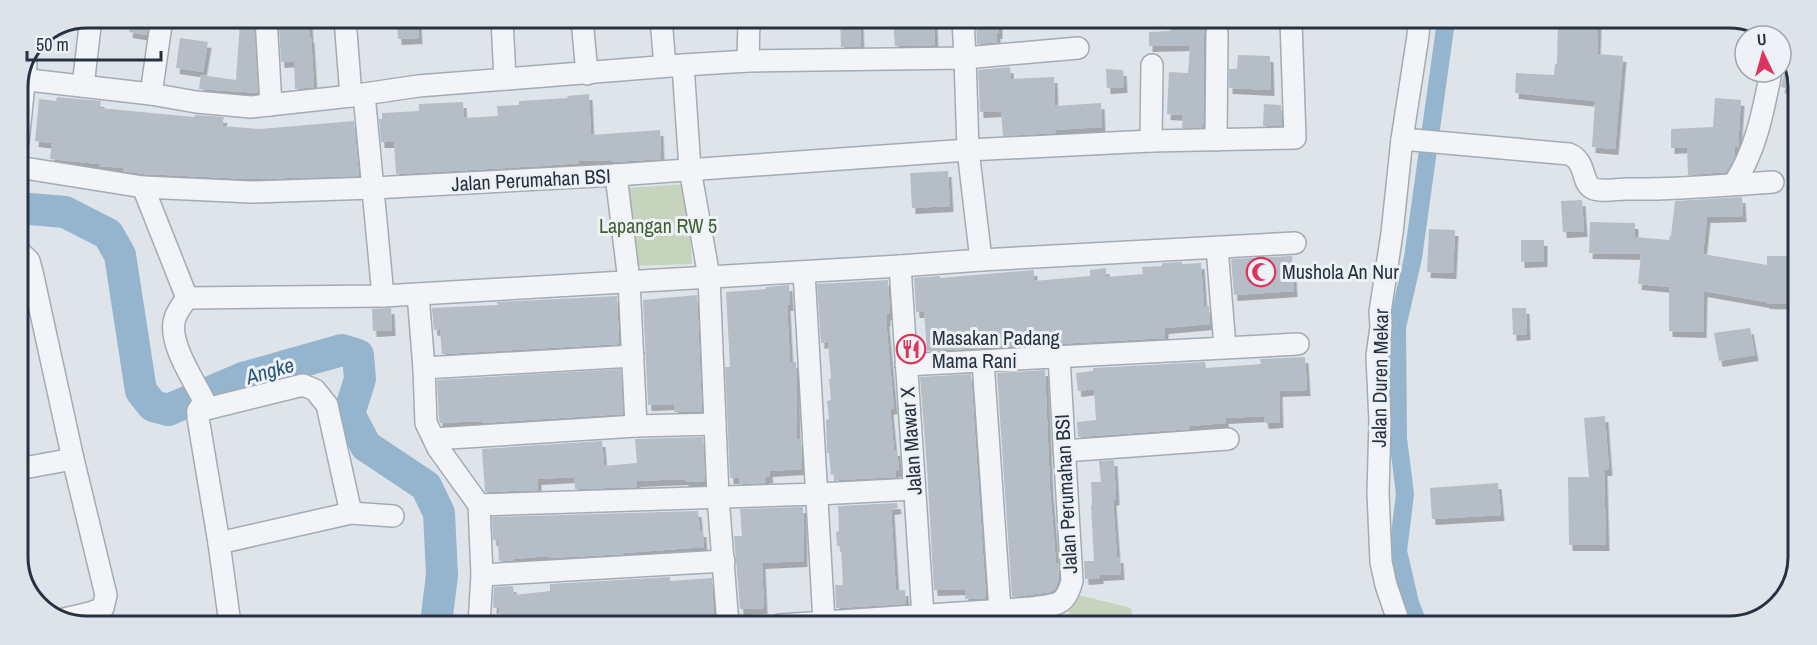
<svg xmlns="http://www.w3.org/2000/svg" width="1817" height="645" font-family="'Archivo Narrow',sans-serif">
	<defs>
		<filter id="shadow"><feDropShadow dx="3.5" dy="6" stdDeviation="0" flood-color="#0004"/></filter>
	</defs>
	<rect width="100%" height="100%" fill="#dee4ea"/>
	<g fill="#c6d4be">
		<polygon points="687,184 692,264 630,266 625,188"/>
		<polygon points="1074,594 1131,608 1133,626 1065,626"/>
	</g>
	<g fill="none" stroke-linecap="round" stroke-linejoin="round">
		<polyline stroke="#95b5ce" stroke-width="18" points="1419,626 1410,603 1398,551 1405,494 1398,438 1397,327 1413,258 1446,21"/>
		<polyline stroke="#95b5ce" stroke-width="32" points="18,208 65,212 108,234 120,255 141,391 153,406 168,410 243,378 342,350 358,355 360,379 349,414 366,446 426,486 439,513 442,575 436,624"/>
	</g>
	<g fill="#b5bdc7" filter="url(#shadow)">
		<polygon points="131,18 149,18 147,35 129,32"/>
		<polygon points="285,18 309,18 310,37 311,37 314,87 295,89 294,61 281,62 279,27 285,28"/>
		<polygon points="418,20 419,38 398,39 397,21"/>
		<polygon points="840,20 860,20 861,47 841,47"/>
		<polygon points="893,20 909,20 909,24 934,23 935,45 895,46"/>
		<polygon points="976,20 999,20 999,33 997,33 997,42 977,44"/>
		<polygon points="1194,20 1212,21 1206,26 1204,33 1203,127 1182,128 1183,115 1167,114 1169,72 1188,73 1190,45 1149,46 1149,32 1170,31 1170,23 1194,24"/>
		<polygon points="1558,21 1598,21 1597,54 1623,56 1615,149 1592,147 1595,101 1515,93 1516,73 1554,75 1555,64 1557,64"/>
		<polygon points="240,23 254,24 258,93 199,89 201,75 236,80"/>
		<polygon points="180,38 208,42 203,72 176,68"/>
		<polygon points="1238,55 1270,56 1271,90 1229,88 1229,69 1237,69"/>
		<polygon points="1781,64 1793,67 1799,82 1799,92 1781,87 1784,74"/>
		<polygon points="1010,67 1011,79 1054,77 1055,106 1101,103 1102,127 1056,130 1056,133 1003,136 1001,111 980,112 978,70"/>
		<polygon points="1106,69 1123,70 1124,87 1107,88"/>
		<polygon points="589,94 591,135 660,130 661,159 611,162 611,160 579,161 579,163 541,166 396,174 394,142 381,142 379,119 382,119 382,113 419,111 419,104 463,102 464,118 498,116 497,106 519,105 519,101 568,98 567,96"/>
		<polygon points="57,97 101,101 100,108 194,117 195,115 224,117 222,126 260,129 354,121 359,176 252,179 144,174 123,171 124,168 99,166 99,164 50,159 52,143 35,141 39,99 56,101"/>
		<polygon points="1715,98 1741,100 1738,147 1734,147 1735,156 1726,172 1688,175 1687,147 1671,148 1671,129 1713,127"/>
		<polygon points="1264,104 1281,105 1282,126 1263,126"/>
		<polygon points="948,171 950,206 912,208 910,173"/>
		<polygon points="1742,197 1743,216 1707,217 1703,254 1767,265 1767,256 1798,256 1797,304 1766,303 1766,302 1704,291 1703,332 1669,331 1669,287 1638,284 1641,254 1589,253 1590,222 1635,223 1635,237 1669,240 1670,236 1671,236 1675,201"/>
		<polygon points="1582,200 1584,231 1563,232 1561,201"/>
		<polygon points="1429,229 1455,230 1453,273 1427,272"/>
		<polygon points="1521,240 1544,240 1544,261 1521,262"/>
		<polygon points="1292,256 1294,291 1234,295 1231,259"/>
		<polygon points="1182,262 1182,264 1201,263 1204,307 1209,306 1210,324 1165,328 1165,338 927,351 924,312 916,312 914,278 940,276 940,278 1034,270 1034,281 1090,276 1090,270 1106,268 1106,277 1143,274 1142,267 1162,266 1162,263"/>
		<polygon points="888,280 890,314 887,314 887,321 886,321 894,408 890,409 894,450 897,450 899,471 895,471 896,477 836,480 835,474 831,475 829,453 827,453 826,420 829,419 827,401 831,400 829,379 831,379 828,342 821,343 817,284"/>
		<polygon points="789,285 790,305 787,305 790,362 796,362 797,439 801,439 802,469 769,471 770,477 766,477 766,483 739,484 739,478 730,478 725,367 730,367 726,292 766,289 766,287"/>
		<polygon points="697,295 702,412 674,412 674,404 648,405 643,300"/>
		<polygon points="617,296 619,344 442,354 440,329 434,330 432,308 498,305 497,302"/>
		<polygon points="391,308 392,330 373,331 372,309"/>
		<polygon points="1512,308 1526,308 1527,334 1513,335"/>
		<polygon points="1750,328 1755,355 1719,361 1714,333"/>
		<polygon points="1305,357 1307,390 1279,391 1280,422 1265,423 1264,416 1225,418 1226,423 1189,426 1190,429 1078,437 1077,422 1096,420 1094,389 1078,391 1076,373 1093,371 1093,368 1205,362 1206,368 1261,364 1260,359"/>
		<polygon points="621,369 623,414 481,423 481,421 440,423 439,420 437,380"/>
		<polygon points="1045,370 1050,489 1056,563 1058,563 1059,579 1055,589 1050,592 1012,597 997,373"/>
		<polygon points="971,374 986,598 965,599 965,589 934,590 927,468 920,377"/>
		<polygon points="1605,416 1609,470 1604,470 1606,545 1569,545 1568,477 1589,477 1584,418"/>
		<polygon points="703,437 705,481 685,482 685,479 637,481 637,487 575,489 574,477 538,479 538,490 485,492 482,449 602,441 604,466 637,463 635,439"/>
		<polygon points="1114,460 1116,499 1113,500 1117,557 1120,557 1121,574 1100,575 1100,578 1085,579 1084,561 1094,561 1091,505 1092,505 1091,482 1101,482 1099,461"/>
		<polygon points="1498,483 1501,515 1432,519 1430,488"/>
		<polygon points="897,503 898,508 891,509 896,591 905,590 906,604 836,608 835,585 843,585 841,546 837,546 836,532 839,531 838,506"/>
		<polygon points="803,507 804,561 762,563 764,608 740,609 734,536 742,536 740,509"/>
		<polygon points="698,511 700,531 703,531 704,547 624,553 624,554 548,558 548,556 513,559 514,560 499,561 498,540 493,540 492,517"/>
		<polygon points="670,577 670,581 712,578 714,621 661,624 661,620 617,622 617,621 582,625 500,624 499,607 493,608 494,587 513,586 514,595 550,591 550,584"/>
		<polygon points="1052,618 1053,626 982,625 982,624"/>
	</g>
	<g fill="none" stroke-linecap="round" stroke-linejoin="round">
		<g stroke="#a3abb4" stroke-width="24">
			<g id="minor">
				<polyline points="266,18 271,105"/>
				<polyline points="345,19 351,96"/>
				<polyline points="502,19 505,79"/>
				<polyline points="582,19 587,74"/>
				<polyline points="661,19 665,66"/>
				<polyline points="963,20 965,58 1078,48"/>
				<polyline points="748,61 749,19"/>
				<polyline points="20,79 151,94 196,102 251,107 351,96 418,86 683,65 690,169 709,277 718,497 728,625"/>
				<polyline points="83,86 91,18"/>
				<polyline points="151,94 162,18"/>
				<path d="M1402,139L1569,154C1588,162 1580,184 1594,189C1603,192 1617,189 1627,189C1676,190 1725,185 1773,182"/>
				<polyline points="1216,140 1217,33"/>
				<polyline points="1151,141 1152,65"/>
				<polyline points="18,142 26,65"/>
				<polyline points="18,167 143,187 252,192 373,188 616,175 968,150 1151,141 1295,138 1291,21"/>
				<polyline points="616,175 629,281 636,426"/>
				<path d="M1734,184C1756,150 1763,112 1771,72"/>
				<polyline points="143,187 187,298 383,296 364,94"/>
				<polyline points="1217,248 1225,347"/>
				<polyline points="18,254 22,254 29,261 32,272 73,459 106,595 103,608 90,613 60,620"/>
				<polyline points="981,260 1295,243"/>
				<polyline points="900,266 923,616"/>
				<polyline points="804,272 824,622"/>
				<polyline points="418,294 424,368 426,423 438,448 479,505"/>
				<polyline points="383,296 900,266 981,260 968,150 965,58 748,61 683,65"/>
				<path d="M187,298C183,304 177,311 175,318C167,342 194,380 204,401L198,411V418L219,543L230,624"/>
				<polyline points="983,361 1000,610"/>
				<polyline points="906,365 1298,344"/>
				<polyline points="424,368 633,356"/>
				<polyline points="198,411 303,385 315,390 327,405 351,513"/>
				<polyline points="434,439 636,426 715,424"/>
				<polyline points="1064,451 1228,439"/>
				<polyline points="18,469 73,459"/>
				<polyline points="479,505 818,494 914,489"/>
				<polyline points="219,543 351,513 393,516"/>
				<polyline points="482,575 724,561"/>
				<polyline points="479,624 482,575 479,505"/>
				<path d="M780,625L1032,608C1057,604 1065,607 1072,581L1059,357"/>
				<polyline points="1400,626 1386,585 1381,562 1378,493 1380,421 1377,356 1381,327 1380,312 1392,233 1402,139 1418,36 1419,21"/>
			</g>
		</g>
		<use href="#minor" stroke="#f2f4f7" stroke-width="21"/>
	</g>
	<defs>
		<g id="mosque-ring" transform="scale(1.5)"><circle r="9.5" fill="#eef2f7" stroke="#dd355b" stroke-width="1.5"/><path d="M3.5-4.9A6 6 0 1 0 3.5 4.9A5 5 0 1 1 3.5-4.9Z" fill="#dd355b"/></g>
		<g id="restaurant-ring" transform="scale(1.5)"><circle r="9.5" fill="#eef2f7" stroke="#dd355b" stroke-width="1.5"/><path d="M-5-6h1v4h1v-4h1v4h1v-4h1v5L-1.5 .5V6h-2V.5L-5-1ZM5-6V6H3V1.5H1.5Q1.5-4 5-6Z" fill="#dd355b"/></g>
	</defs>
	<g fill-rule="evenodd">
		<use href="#mosque-ring" x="1261" y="272"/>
		<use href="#restaurant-ring" x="911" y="349"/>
	</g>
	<g text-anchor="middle" stroke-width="6" stroke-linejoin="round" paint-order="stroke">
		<g font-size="20" fill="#263242" stroke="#eef2f7">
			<text transform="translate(531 180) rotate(-3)" y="7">Jalan Perumahan BSI</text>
			<text transform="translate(1380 378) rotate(-89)" y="7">Jalan Duren Mekar</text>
			<text transform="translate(911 441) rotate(-94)" y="7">Jalan Mawar X</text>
			<text transform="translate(1066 494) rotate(-93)" y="7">Jalan Perumahan BSI</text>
		</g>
		<g font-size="20" fill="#3e6031" stroke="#eef2f7">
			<text x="658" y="233">Lapangan RW 5</text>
		</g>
		<g font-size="20" fill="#263242" stroke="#eef2f7" text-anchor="start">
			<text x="1282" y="279">Mushola An Nur</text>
			<text x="932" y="345">Masakan Padang<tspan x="932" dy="23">Mama Rani</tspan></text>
		</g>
		<g font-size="21" font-style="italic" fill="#2b557b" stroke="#eef2f7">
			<text transform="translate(270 371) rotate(-16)" y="7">Angke</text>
		</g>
	</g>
	<path d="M0 0H1817V645H0ZM87 28H1729A59 59 0 0 1 1788 87V557A59 59 0 0 1 1729 616H87A59 59 0 0 1 28 557V87A59 59 0 0 1 87 28Z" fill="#dee3e9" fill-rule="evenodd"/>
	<path fill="none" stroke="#263242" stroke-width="3" d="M87 28H1729A59 59 0 0 1 1788 87V557A59 59 0 0 1 1729 616H87A59 59 0 0 1 28 557V87A59 59 0 0 1 87 28Z"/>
	<g transform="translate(1763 54) rotate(355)"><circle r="28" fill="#eef2f7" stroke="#9ea5af" stroke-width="1.5"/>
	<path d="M0-4.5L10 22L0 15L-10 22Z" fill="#dd355b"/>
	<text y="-9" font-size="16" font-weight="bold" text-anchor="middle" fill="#263242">U</text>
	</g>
	<path d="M27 51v9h134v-9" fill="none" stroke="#263242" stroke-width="3"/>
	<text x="36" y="51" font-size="18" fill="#263242" stroke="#eef2f7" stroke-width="4.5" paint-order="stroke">50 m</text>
</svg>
